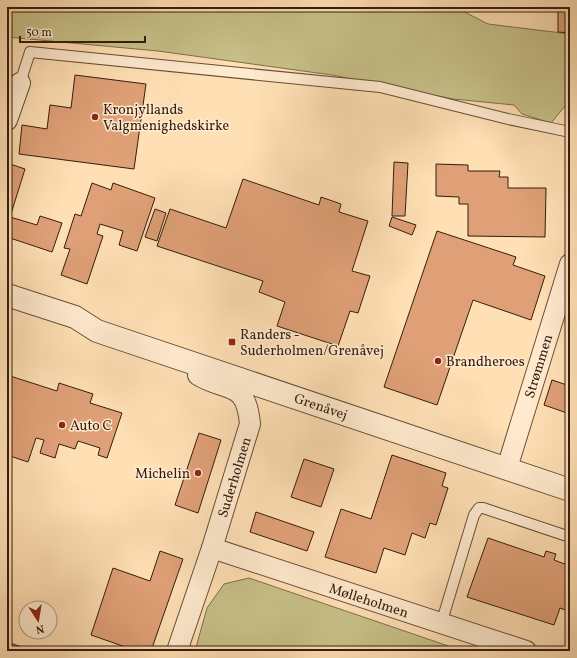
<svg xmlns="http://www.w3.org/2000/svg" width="577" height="658" font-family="Vollkorn,serif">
	<rect width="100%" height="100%" fill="#ffdfb4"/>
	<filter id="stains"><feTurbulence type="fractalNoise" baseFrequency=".005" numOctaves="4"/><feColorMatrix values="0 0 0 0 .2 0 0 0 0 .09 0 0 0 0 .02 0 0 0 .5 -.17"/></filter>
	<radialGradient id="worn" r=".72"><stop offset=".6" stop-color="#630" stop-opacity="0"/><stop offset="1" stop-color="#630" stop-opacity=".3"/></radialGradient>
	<g fill="#c7c088" stroke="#7e6e4c">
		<polygon points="7,7 455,7 488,24 570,34 570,100 551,123 522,114 514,105 453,99 332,75 158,51 7,37"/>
		<polygon points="249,578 463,651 195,651 207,608 224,584"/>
	</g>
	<g fill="#dfa077" stroke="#341d10">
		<polygon points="558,8 570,8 570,33 558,32"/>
		<polygon points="75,75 146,84 134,169 19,154 22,125 47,129 50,105 71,108"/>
		<polygon points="394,162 408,163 405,216 392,216"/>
		<polygon points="7,163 25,169 10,217 37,225 40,216 62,223 52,252 7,237"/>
		<polygon points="436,164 468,165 468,171 500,171 499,177 508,177 508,188 546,188 545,237 468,236 468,204 459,204 459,197 436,196"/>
		<polygon points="243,179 319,205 321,197 341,204 339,212 368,221 352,271 370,276 358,313 350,311 338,346 277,326 285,302 259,292 263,281 157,246 170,209 226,228"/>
		<polygon points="92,183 111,190 113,183 155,198 137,251 119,245 123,231 100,224 97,234 103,236 87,284 61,275 70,249 64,248 75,214 81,216"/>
		<polygon points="155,209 166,213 157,241 145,237"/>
		<polygon points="392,217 416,225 412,235 389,226"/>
		<polygon points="437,231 516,257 513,265 545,276 531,320 473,300 437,405 384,387"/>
		<polygon points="7,375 57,391 59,383 93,394 90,403 122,413 107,458 98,455 100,448 78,441 75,449 59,444 55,458 40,453 44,440 36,438 28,462 7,455"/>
		<polygon points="552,380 570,386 570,414 544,405"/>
		<polygon points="199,433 221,440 198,513 175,505"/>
		<polygon points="392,455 446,473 442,486 448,488 436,525 430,523 425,538 412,533 405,555 384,548 376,573 325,557 341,509 371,519"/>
		<polygon points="304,459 334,469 321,507 291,497"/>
		<polygon points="256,512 314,532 307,551 250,532"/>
		<polygon points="488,538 544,557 546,551 556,554 554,560 570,566 570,618 566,617 568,611 560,608 554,625 467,597"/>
		<polygon points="160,551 183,559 151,651 137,651 91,635 113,568 150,581"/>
		<polygon points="7,642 34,651 7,651"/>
	</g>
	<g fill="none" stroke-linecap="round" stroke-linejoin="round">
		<g stroke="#674e39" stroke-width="12">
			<g id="service">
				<polyline points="20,83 30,52 380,87 508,119 570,132"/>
				<polyline points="441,624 474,515 479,508 483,508 570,537"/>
			</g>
		</g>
		<g stroke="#674e39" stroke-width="22">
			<g id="minor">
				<polyline points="7,120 20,83"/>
				<polyline points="507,468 570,264"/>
				<polyline points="212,548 526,651"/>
				<path d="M177,651L212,548L250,424C246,379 227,393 198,375"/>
			</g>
		</g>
		<g stroke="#674e39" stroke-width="24">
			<polyline id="tertiary" points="7,295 75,317 97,331 570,490"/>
		</g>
		<use href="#service" stroke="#ffeace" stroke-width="10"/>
		<use href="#minor" stroke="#ffeace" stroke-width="20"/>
		<use href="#tertiary" stroke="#ffeace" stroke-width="22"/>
	</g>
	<g fill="#8f2418" stroke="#ffeace" stroke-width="1.5">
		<circle cx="95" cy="117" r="4"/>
		<rect x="228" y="338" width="8" height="8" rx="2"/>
		<circle cx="438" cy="361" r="4"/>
		<circle cx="62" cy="425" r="4"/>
		<circle cx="198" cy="473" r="4"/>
	</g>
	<g text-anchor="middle" stroke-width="3" stroke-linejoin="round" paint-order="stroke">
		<g font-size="14" fill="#341d10" stroke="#ffeace" text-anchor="start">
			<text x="103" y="114">Kronjyllands<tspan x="103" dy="16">Valgmenighedskirke</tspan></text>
			<text x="240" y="339">Randers -<tspan x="240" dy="16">Suderholmen/Grenåvej</tspan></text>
			<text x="446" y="366">Brandheroes</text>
			<text x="70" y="430">Auto C</text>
			<text x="190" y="478" text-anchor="end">Michelin</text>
		</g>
		<g font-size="14" fill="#341d10" stroke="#ffeace">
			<text transform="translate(538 366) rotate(-73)" y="5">Strømmen</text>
			<text transform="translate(321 406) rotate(19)" y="5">Grenåvej</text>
			<text transform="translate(234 477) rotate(-73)" y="5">Suderholmen</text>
			<text transform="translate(369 600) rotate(18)" y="5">Mølleholmen</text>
		</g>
	</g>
	<rect width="577" height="658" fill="none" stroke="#ffdfb4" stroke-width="24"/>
	<rect x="8" y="8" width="561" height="642" fill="none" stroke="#341d10" stroke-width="2"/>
	<rect x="12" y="12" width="553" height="634" fill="none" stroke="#341d10"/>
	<g transform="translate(38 620) rotate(168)"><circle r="19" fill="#ffeace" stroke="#ae9882"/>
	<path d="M0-3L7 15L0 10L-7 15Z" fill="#8f2418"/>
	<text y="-6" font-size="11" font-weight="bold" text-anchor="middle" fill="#341d10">N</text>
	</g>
	<path d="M20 36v6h125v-6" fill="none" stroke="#341d10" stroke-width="2"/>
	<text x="26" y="36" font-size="12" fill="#341d10" stroke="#ffeace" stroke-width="3" paint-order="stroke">50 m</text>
	<rect width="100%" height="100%" filter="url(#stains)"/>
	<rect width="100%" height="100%" fill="url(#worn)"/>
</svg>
